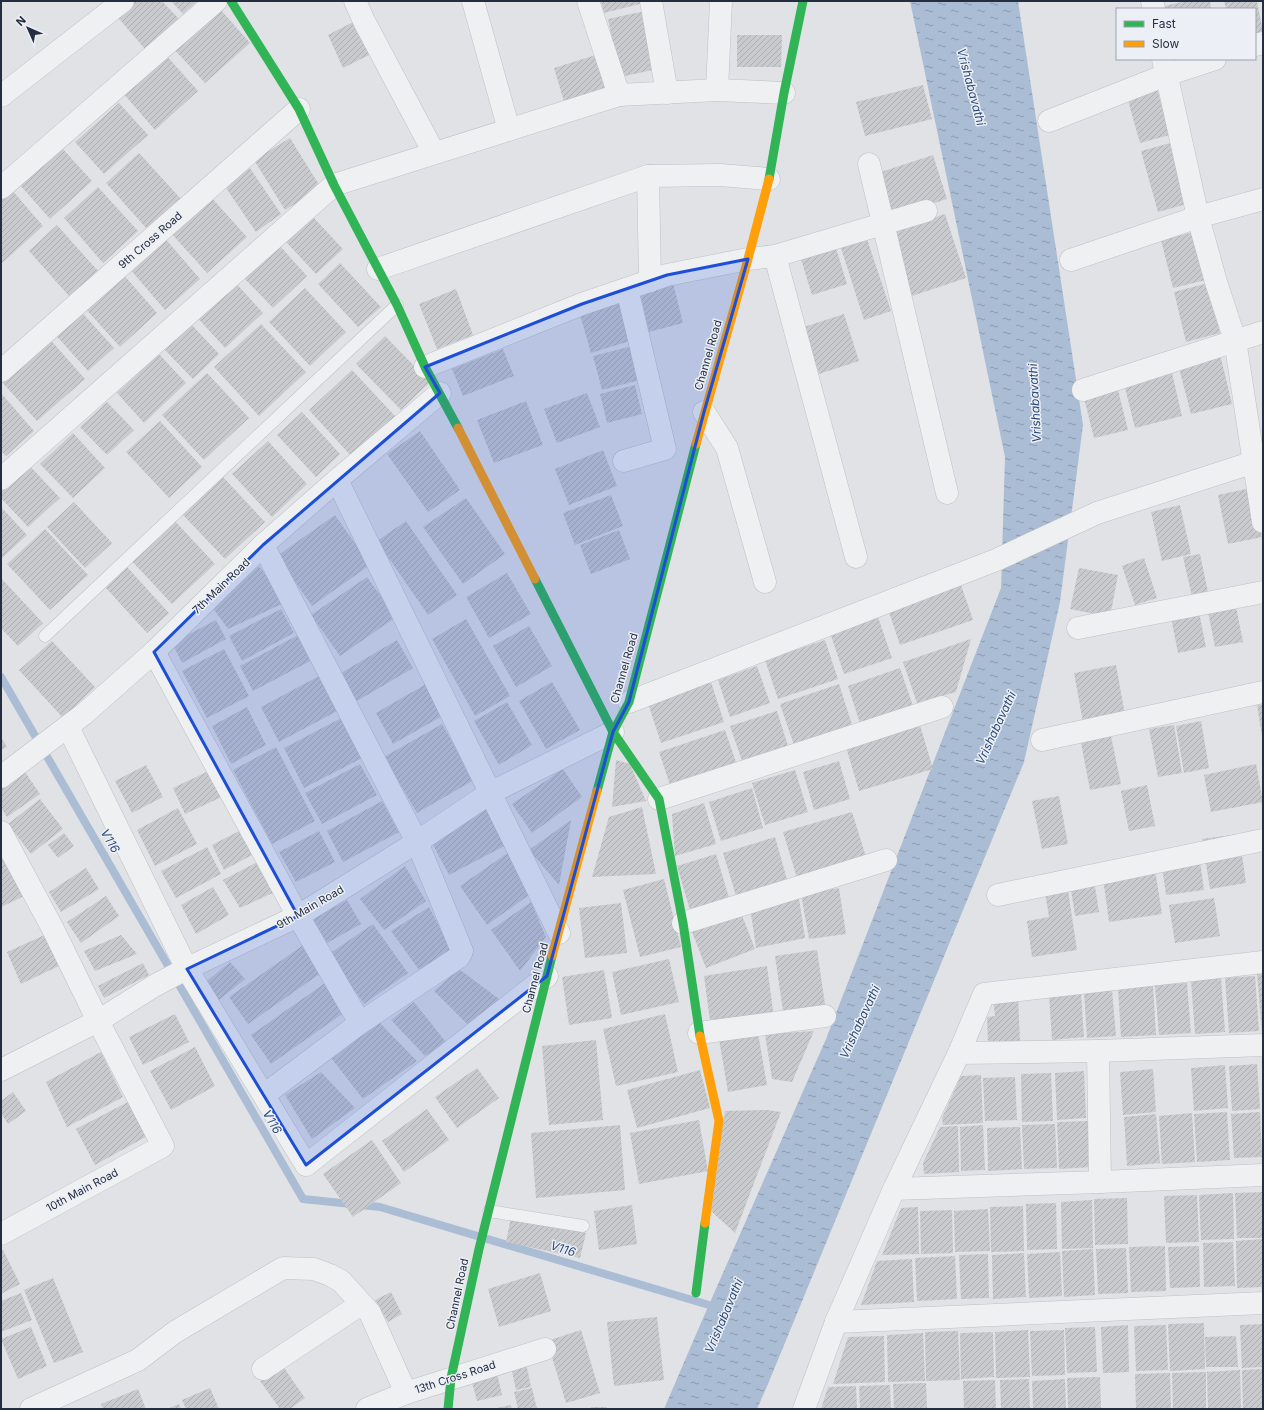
<svg xmlns="http://www.w3.org/2000/svg" width="1264" height="1410" font-family="Inter,sans-serif">
	<defs>
		<pattern id="water-ripples" width="26" height="14" patternUnits="userSpaceOnUse"><rect width="26" height="14" fill="#abbdd4"/><path d="M2 4q2-2 4 0t4 0M15 11q2-2 4 0t4 0" fill="none" stroke="#8b9aad"/></pattern>
		<pattern id="building-hatch" width="6" height="6" patternUnits="userSpaceOnUse"><rect width="6" height="6" fill="#c8cacd"/><path d="M-1 1l2-2M0 6l6-6M5 7l2-2" fill="none" stroke="#acaeb1"/></pattern>
	</defs>
	<rect width="100%" height="100%" fill="#e0e2e5"/>
	<polygon fill="url(#water-ripples)" points="910,1 1018,1 1083,425 1060,602 1024,762 768,1384 757,1409 664,1409 697,1332 826,1039 1001,588 1005,457"/>
	<g fill="none" stroke-linecap="round" stroke-linejoin="round">
		<polyline stroke="#abbdd4" stroke-width="8" points="1,677 303,1199 380,1207 719,1308"/>
	</g>
	<g fill="url(#building-hatch)">
		<polygon points="128,1 162,1 179,19 145,49 114,13"/>
		<polygon points="171,1 197,1 183,14"/>
		<polygon points="601,1 648,1 648,2 604,13"/>
		<polygon points="1186,1 1210,1 1211,9 1165,9 1165,6"/>
		<polygon points="1224,1 1257,1 1263,32 1255,34 1255,9 1226,9"/>
		<polygon points="220,9 250,43 205,83 174,49"/>
		<polygon points="645,11 657,69 620,77 608,19"/>
		<polygon points="355,21 371,54 343,68 328,35"/>
		<polygon points="737,35 782,35 781,67 737,67"/>
		<polygon points="165,54 198,91 155,130 122,92"/>
		<polygon points="599,54 610,91 565,105 554,68"/>
		<polygon points="923,85 932,119 865,136 856,102"/>
		<polygon points="1157,89 1170,135 1140,143 1127,97"/>
		<polygon points="119,103 148,135 104,174 75,142"/>
		<polygon points="290,138 321,188 285,210 254,160"/>
		<polygon points="1170,143 1187,204 1158,212 1141,151"/>
		<polygon points="61,147 92,181 50,219 19,184"/>
		<polygon points="139,153 181,199 147,229 106,183"/>
		<polygon points="933,155 947,199 892,216 878,173"/>
		<polygon points="250,168 281,214 256,232 224,185"/>
		<polygon points="98,187 138,231 103,263 64,218"/>
		<polygon points="11,189 43,226 1,264 1,198"/>
		<polygon points="210,196 247,237 207,273 170,232"/>
		<polygon points="945,214 966,278 912,296 891,232"/>
		<polygon points="313,217 343,249 316,274 286,242"/>
		<polygon points="57,225 98,271 69,296 29,251"/>
		<polygon points="1194,232 1206,280 1173,288 1161,240"/>
		<polygon points="163,236 200,279 165,310 128,267"/>
		<polygon points="866,236 891,311 864,320 840,245"/>
		<polygon points="279,245 307,276 273,308 244,278"/>
		<polygon points="835,245 847,284 812,295 800,256"/>
		<polygon points="340,263 381,307 358,327 318,284"/>
		<polygon points="122,273 157,313 120,347 84,307"/>
		<polygon points="233,280 263,313 225,348 195,315"/>
		<polygon points="673,283 683,323 649,332 640,292"/>
		<polygon points="1208,283 1220,333 1186,342 1174,292"/>
		<polygon points="305,288 346,332 310,366 269,322"/>
		<polygon points="456,289 473,335 437,349 419,304"/>
		<polygon points="622,302 633,340 591,353 580,315"/>
		<polygon points="77,307 114,348 88,371 51,330"/>
		<polygon points="844,314 859,361 819,374 804,327"/>
		<polygon points="261,324 306,372 259,416 214,367"/>
		<polygon points="192,325 219,354 193,379 165,350"/>
		<polygon points="47,336 85,379 37,421 1,381"/>
		<polygon points="385,336 430,382 401,410 356,364"/>
		<polygon points="632,346 640,380 602,390 593,356"/>
		<polygon points="503,349 514,376 463,396 452,369"/>
		<polygon points="159,354 186,383 144,423 117,393"/>
		<polygon points="1220,354 1232,404 1191,414 1178,364"/>
		<polygon points="352,370 395,416 351,456 309,410"/>
		<polygon points="207,373 249,418 204,460 162,415"/>
		<polygon points="1172,373 1182,416 1135,428 1124,384"/>
		<polygon points="635,385 642,414 607,423 600,394"/>
		<polygon points="1118,390 1128,430 1094,438 1084,398"/>
		<polygon points="1,393 34,431 6,456 1,451"/>
		<polygon points="587,393 600,427 557,443 544,409"/>
		<polygon points="526,401 543,445 494,463 477,420"/>
		<polygon points="107,402 134,430 107,455 80,427"/>
		<polygon points="302,412 340,454 316,477 277,435"/>
		<polygon points="160,421 202,467 169,498 126,452"/>
		<polygon points="420,431 460,490 428,512 387,454"/>
		<polygon points="73,433 105,468 73,498 40,464"/>
		<polygon points="268,441 307,484 272,517 232,474"/>
		<polygon points="603,450 617,486 569,505 555,469"/>
		<polygon points="27,463 60,498 28,527 1,498 1,487"/>
		<polygon points="223,477 265,522 225,559 182,514"/>
		<polygon points="1251,488 1262,537 1228,544 1218,495"/>
		<polygon points="611,495 623,526 575,545 563,513"/>
		<polygon points="466,498 505,554 463,584 423,527"/>
		<polygon points="74,502 112,543 85,568 47,527"/>
		<polygon points="1180,505 1191,554 1162,561 1151,512"/>
		<polygon points="1,507 27,535 1,559"/>
		<polygon points="335,515 370,565 312,606 277,556"/>
		<polygon points="173,519 215,564 172,604 130,559"/>
		<polygon points="406,521 457,595 428,615 377,541"/>
		<polygon points="45,529 88,575 50,610 7,564"/>
		<polygon points="619,530 630,559 591,574 580,545"/>
		<polygon points="1200,554 1209,597 1193,601 1183,557"/>
		<polygon points="1144,558 1157,598 1135,605 1122,566"/>
		<polygon points="259,566 286,602 228,629 212,607"/>
		<polygon points="127,567 169,613 147,633 105,587"/>
		<polygon points="1079,568 1118,575 1110,617 1070,609"/>
		<polygon points="507,573 531,614 489,638 466,597"/>
		<polygon points="367,577 396,617 340,656 311,615"/>
		<polygon points="1,578 43,623 18,646 1,628"/>
		<polygon points="960,582 973,620 900,645 887,606"/>
		<polygon points="1236,607 1243,642 1215,647 1208,612"/>
		<polygon points="281,609 294,633 242,661 229,636"/>
		<polygon points="1199,612 1206,647 1178,653 1171,617"/>
		<polygon points="877,614 892,658 844,674 829,630"/>
		<polygon points="466,619 510,696 475,716 432,639"/>
		<polygon points="216,620 226,639 182,663 172,643"/>
		<polygon points="529,626 552,666 516,687 493,646"/>
		<polygon points="302,633 316,658 253,691 240,666"/>
		<polygon points="971,639 956,692 917,703 903,662"/>
		<polygon points="397,640 413,668 357,701 341,673"/>
		<polygon points="825,640 838,679 778,699 765,660"/>
		<polygon points="52,641 95,687 63,718 19,670"/>
		<polygon points="224,649 249,696 207,718 182,671"/>
		<polygon points="1116,665 1125,715 1083,722 1074,673"/>
		<polygon points="757,666 770,703 730,717 718,680"/>
		<polygon points="900,668 915,712 862,730 848,686"/>
		<polygon points="321,675 339,710 279,742 261,707"/>
		<polygon points="710,679 724,722 661,743 647,700"/>
		<polygon points="552,682 580,730 546,749 519,701"/>
		<polygon points="426,684 444,715 393,744 376,713"/>
		<polygon points="839,684 854,731 796,751 780,704"/>
		<polygon points="507,702 532,745 499,765 474,721"/>
		<polygon points="1263,704 1263,736 1262,736 1257,705"/>
		<polygon points="247,707 266,745 231,764 212,726"/>
		<polygon points="777,711 788,746 742,761 730,726"/>
		<polygon points="349,714 370,754 304,788 284,748"/>
		<polygon points="1201,721 1209,768 1184,773 1176,726"/>
		<polygon points="442,724 474,780 417,813 384,757"/>
		<polygon points="920,725 933,769 859,791 846,747"/>
		<polygon points="1174,725 1182,773 1158,777 1149,729"/>
		<polygon points="725,730 739,771 673,794 659,752"/>
		<polygon points="1111,736 1121,784 1090,790 1081,743"/>
		<polygon points="1,737 7,747 1,750"/>
		<polygon points="276,747 315,821 272,844 233,770"/>
		<polygon points="616,760 630,764 646,801 612,807"/>
		<polygon points="839,761 850,799 814,810 803,772"/>
		<polygon points="360,764 377,795 322,824 305,793"/>
		<polygon points="1256,764 1263,802 1211,812 1204,775"/>
		<polygon points="146,765 163,797 132,813 115,781"/>
		<polygon points="213,769 226,795 185,814 173,788"/>
		<polygon points="563,769 582,797 532,833 512,804"/>
		<polygon points="795,770 808,812 765,825 752,783"/>
		<polygon points="25,772 40,794 7,817 1,808 1,788"/>
		<polygon points="1147,785 1155,826 1129,831 1121,791"/>
		<polygon points="752,788 763,828 721,841 709,802"/>
		<polygon points="1059,796 1068,844 1042,849 1032,801"/>
		<polygon points="40,799 63,829 31,854 8,824"/>
		<polygon points="382,801 399,832 343,862 327,831"/>
		<polygon points="704,803 716,844 675,856 672,814"/>
		<polygon points="491,807 510,843 449,875 430,839"/>
		<polygon points="642,807 656,874 592,877 609,817"/>
		<polygon points="178,808 197,844 155,866 137,830"/>
		<polygon points="852,812 866,857 797,878 783,832"/>
		<polygon points="571,820 559,885 529,850"/>
		<polygon points="247,827 260,851 224,870 212,845"/>
		<polygon points="319,831 335,862 296,882 279,852"/>
		<polygon points="64,833 74,846 58,858 48,845"/>
		<polygon points="1239,834 1246,883 1210,889 1202,839"/>
		<polygon points="775,837 788,883 737,899 723,853"/>
		<polygon points="207,847 221,874 176,898 161,871"/>
		<polygon points="1,850 24,896 1,907"/>
		<polygon points="509,852 536,890 487,925 460,886"/>
		<polygon points="716,854 729,898 690,910 677,866"/>
		<polygon points="1199,854 1204,890 1166,895 1161,859"/>
		<polygon points="261,860 277,891 240,908 223,880"/>
		<polygon points="405,866 426,901 384,930 360,899"/>
		<polygon points="1092,867 1099,912 1075,916 1068,871"/>
		<polygon points="86,868 99,889 61,912 49,892"/>
		<polygon points="1065,870 1077,950 1032,957 1027,921 1049,917 1042,874"/>
		<polygon points="1155,870 1162,914 1109,922 1103,878"/>
		<polygon points="664,879 681,947 640,957 623,890"/>
		<polygon points="213,887 229,915 196,934 181,905"/>
		<polygon points="839,888 846,934 809,939 801,894"/>
		<polygon points="106,896 119,916 81,943 67,922"/>
		<polygon points="1214,898 1220,936 1175,943 1169,905"/>
		<polygon points="799,899 805,938 756,948 750,907"/>
		<polygon points="347,900 361,924 327,943 313,919"/>
		<polygon points="531,902 546,937 520,971 491,930"/>
		<polygon points="621,903 627,953 585,958 579,908"/>
		<polygon points="429,907 451,949 419,970 391,931"/>
		<polygon points="740,910 755,949 706,968 691,929"/>
		<polygon points="373,924 408,973 364,1004 329,954"/>
		<polygon points="49,933 63,964 21,984 7,952"/>
		<polygon points="121,935 137,954 95,971 84,951"/>
		<polygon points="305,944 324,971 248,1024 229,997"/>
		<polygon points="817,950 826,1011 784,1018 775,956"/>
		<polygon points="669,959 679,1002 621,1015 612,972"/>
		<polygon points="230,962 245,979 219,1000 207,981"/>
		<polygon points="143,963 149,975 104,998 98,986"/>
		<polygon points="767,966 774,1018 711,1028 704,976"/>
		<polygon points="459,969 503,1002 469,1026 434,991"/>
		<polygon points="604,970 612,1018 569,1025 562,977"/>
		<polygon points="1257,974 1263,974 1263,1032 1262,1032"/>
		<polygon points="1255,976 1259,1031 1229,1033 1225,978"/>
		<polygon points="1221,978 1225,1032 1195,1034 1191,981"/>
		<polygon points="325,983 345,1012 271,1064 251,1035"/>
		<polygon points="1187,983 1191,1033 1159,1035 1155,985"/>
		<polygon points="1153,986 1156,1035 1121,1037 1118,988"/>
		<polygon points="1112,990 1116,1036 1087,1038 1084,992"/>
		<polygon points="1081,992 1084,1037 1052,1040 1049,995"/>
		<polygon points="1018,996 1020,1041 988,1043 987,1017 995,1016 993,998"/>
		<polygon points="414,1002 446,1042 425,1056 391,1020"/>
		<polygon points="175,1014 189,1042 143,1065 129,1037"/>
		<polygon points="665,1014 678,1072 616,1086 603,1029"/>
		<polygon points="379,1022 417,1061 363,1099 332,1059"/>
		<polygon points="814,1031 792,1082 772,1079 765,1034"/>
		<polygon points="758,1033 767,1085 728,1092 719,1039"/>
		<polygon points="596,1040 603,1120 549,1125 542,1046"/>
		<polygon points="195,1047 215,1086 171,1110 150,1071"/>
		<polygon points="101,1052 123,1097 67,1127 46,1082"/>
		<polygon points="1257,1064 1260,1109 1232,1111 1229,1066"/>
		<polygon points="1225,1065 1228,1108 1194,1111 1191,1068"/>
		<polygon points="477,1068 499,1098 457,1128 435,1097"/>
		<polygon points="1153,1069 1156,1112 1123,1115 1120,1072"/>
		<polygon points="700,1070 710,1108 637,1128 627,1090"/>
		<polygon points="1084,1071 1086,1118 1057,1120 1055,1073"/>
		<polygon points="321,1072 355,1108 312,1139 285,1095"/>
		<polygon points="1051,1073 1053,1121 1022,1122 1021,1074"/>
		<polygon points="981,1075 983,1123 943,1125 942,1118 961,1076"/>
		<polygon points="1015,1077 1017,1120 985,1121 983,1078"/>
		<polygon points="13,1092 26,1111 8,1124 1,1113 1,1101"/>
		<polygon points="128,1102 149,1135 95,1165 76,1129"/>
		<polygon points="427,1109 449,1140 404,1172 382,1141"/>
		<polygon points="766,1110 781,1112 735,1233 711,1211 725,1111"/>
		<polygon points="1227,1112 1230,1160 1197,1162 1194,1114"/>
		<polygon points="1260,1112 1262,1157 1234,1158 1231,1114"/>
		<polygon points="1192,1113 1195,1162 1162,1164 1159,1116"/>
		<polygon points="1156,1114 1160,1163 1127,1166 1124,1117"/>
		<polygon points="699,1120 708,1171 639,1184 630,1133"/>
		<polygon points="1090,1121 1092,1167 1059,1169 1057,1122"/>
		<polygon points="1055,1124 1057,1168 1024,1169 1022,1125"/>
		<polygon points="620,1125 625,1190 536,1198 531,1133"/>
		<polygon points="983,1125 985,1170 961,1171 960,1127"/>
		<polygon points="958,1126 959,1172 924,1174 923,1163 940,1127"/>
		<polygon points="1020,1127 1022,1169 988,1171 987,1128"/>
		<polygon points="372,1140 401,1183 353,1217 323,1174"/>
		<polygon points="1263,1192 1263,1238 1237,1238 1235,1193"/>
		<polygon points="1233,1193 1234,1239 1201,1240 1199,1195"/>
		<polygon points="1197,1195 1199,1242 1166,1243 1164,1196"/>
		<polygon points="1127,1198 1128,1244 1095,1245 1094,1199"/>
		<polygon points="1092,1200 1093,1248 1062,1249 1061,1202"/>
		<polygon points="1056,1203 1057,1249 1027,1250 1026,1204"/>
		<polygon points="632,1205 637,1244 599,1250 594,1211"/>
		<polygon points="1023,1206 1024,1251 991,1252 990,1207"/>
		<polygon points="918,1207 919,1254 882,1255 901,1208"/>
		<polygon points="988,1209 990,1251 955,1252 954,1211"/>
		<polygon points="952,1210 953,1253 921,1254 920,1211"/>
		<polygon points="511,1217 586,1233 580,1258 506,1242"/>
		<polygon points="1263,1239 1263,1287 1237,1288 1236,1241"/>
		<polygon points="1233,1242 1235,1286 1204,1287 1203,1243"/>
		<polygon points="1165,1246 1166,1291 1131,1292 1129,1247"/>
		<polygon points="1199,1246 1200,1287 1170,1288 1168,1247"/>
		<polygon points="1126,1248 1128,1293 1098,1294 1096,1249"/>
		<polygon points="1093,1249 1095,1295 1064,1297 1062,1251"/>
		<polygon points="3,1250 20,1284 1,1294 1,1251"/>
		<polygon points="1060,1252 1062,1296 1029,1298 1027,1254"/>
		<polygon points="1024,1253 1026,1297 993,1299 992,1255"/>
		<polygon points="988,1254 989,1298 961,1299 959,1255"/>
		<polygon points="955,1256 957,1299 917,1301 915,1258"/>
		<polygon points="912,1259 914,1302 861,1305 877,1261"/>
		<polygon points="540,1273 551,1311 499,1327 488,1289"/>
		<polygon points="53,1278 83,1352 54,1363 24,1290"/>
		<polygon points="391,1292 402,1314 388,1322 375,1300"/>
		<polygon points="21,1293 32,1320 1,1332 1,1301"/>
		<polygon points="657,1317 664,1380 614,1386 607,1322"/>
		<polygon points="1204,1323 1205,1369 1170,1371 1168,1324"/>
		<polygon points="1263,1324 1263,1367 1242,1368 1240,1325"/>
		<polygon points="1128,1325 1129,1372 1103,1373 1101,1327"/>
		<polygon points="1166,1325 1168,1370 1136,1371 1134,1326"/>
		<polygon points="31,1327 47,1366 18,1379 1,1339"/>
		<polygon points="1095,1327 1097,1372 1067,1373 1065,1328"/>
		<polygon points="581,1330 600,1393 566,1403 547,1341"/>
		<polygon points="1028,1330 1030,1377 996,1378 995,1332"/>
		<polygon points="1064,1330 1065,1375 1032,1376 1030,1331"/>
		<polygon points="958,1331 960,1380 926,1381 925,1332"/>
		<polygon points="993,1332 994,1377 961,1379 960,1333"/>
		<polygon points="923,1333 925,1381 888,1382 887,1335"/>
		<polygon points="884,1336 885,1382 833,1384 848,1337"/>
		<polygon points="1236,1336 1238,1367 1206,1367 1205,1337"/>
		<polygon points="525,1358 531,1387 516,1390 510,1362"/>
		<polygon points="282,1365 305,1398 290,1409 280,1409 260,1381"/>
		<polygon points="496,1369 502,1395 477,1401 470,1375"/>
		<polygon points="1263,1369 1263,1409 1243,1409 1242,1370"/>
		<polygon points="1240,1370 1241,1409 1208,1409 1207,1372"/>
		<polygon points="1206,1372 1206,1409 1173,1409 1172,1373"/>
		<polygon points="1170,1373 1171,1409 1136,1409 1135,1374"/>
		<polygon points="1100,1377 1101,1409 1068,1409 1067,1378"/>
		<polygon points="1029,1379 1030,1409 1001,1409 1000,1380"/>
		<polygon points="1065,1379 1066,1409 1033,1409 1032,1381"/>
		<polygon points="995,1380 996,1409 964,1409 963,1381"/>
		<polygon points="926,1383 927,1409 894,1409 893,1384"/>
		<polygon points="890,1385 891,1409 860,1409 859,1386"/>
		<polygon points="856,1386 857,1409 821,1409 828,1387"/>
		<polygon points="210,1388 219,1409 186,1409 182,1400"/>
		<polygon points="532,1388 537,1409 518,1409 514,1392"/>
		<polygon points="138,1389 146,1409 103,1409 101,1404"/>
		<polygon points="179,1404 181,1409 167,1409"/>
		<polygon points="511,1405 512,1409 496,1409 496,1408"/>
		<rect x="591" y="1407" width="16" height="2"/>
	</g>
	<g fill="none" stroke-linecap="round" stroke-linejoin="round">
		<g stroke="#bec0c3" stroke-width="13">
			<g id="lane">
				<polyline points="45,636 397,305"/>
				<polyline points="489,1211 583,1226"/>
			</g>
		</g>
		<g stroke="#bec0c3" stroke-width="23">
			<g id="street">
				<polyline points="355,1 364,21 434,153"/>
				<polyline points="473,1 509,130"/>
				<polyline points="588,1 619,95"/>
				<polyline points="651,1 667,93"/>
				<polyline points="1152,1 1154,9"/>
				<polyline points="1255,45 1263,43"/>
				<polyline points="1163,59 1198,217 1216,282 1235,340 1263,522"/>
				<polyline points="717,90 721,1"/>
				<polyline points="1,96 123,1"/>
				<polyline points="1049,121 1166,75 1215,59"/>
				<polyline points="869,164 947,493"/>
				<polyline points="648,176 650,281"/>
				<polyline points="1,188 216,1"/>
				<polyline points="775,256 856,557"/>
				<polyline points="1071,260 1198,217 1263,199"/>
				<polyline points="378,269 648,176 720,175 769,179"/>
				<polyline points="425,367 582,304 667,275 748,259 775,256 926,211"/>
				<polyline points="1,371 299,109"/>
				<polyline points="1083,390 1263,332"/>
				<polyline points="704,412 727,448 765,582"/>
				<polyline points="624,461 665,449 627,289"/>
				<polyline points="1,479 334,185 619,95 717,90 784,93"/>
				<polyline points="337,480 559,933"/>
				<polyline points="263,545 417,842 462,951 459,957 360,1023"/>
				<polyline points="1078,628 1263,592"/>
				<polyline points="154,652 298,916 360,1023 264,1095"/>
				<polyline points="629,702 996,560 1097,513 1254,462"/>
				<polyline points="68,727 187,969 306,1165 547,976"/>
				<polyline points="1042,740 1263,692"/>
				<polyline points="1,777 84,714 154,652 263,545 337,480 440,393"/>
				<polyline points="659,799 942,707"/>
				<polyline points="1,832 54,931 98,1021 163,1146 1,1234"/>
				<polyline points="998,895 1263,840"/>
				<polyline points="683,923 886,860"/>
				<polyline points="699,1033 825,1016"/>
				<polyline points="1098,1051 1100,1182"/>
				<polyline points="959,1053 984,994 1263,962"/>
				<polyline points="1,1070 98,1021 154,986 184,970 298,916 417,842 490,793 613,732"/>
				<polyline points="894,1189 1100,1182 1263,1175"/>
				<polyline points="836,1322 1263,1303"/>
				<polyline points="263,1369 361,1304"/>
				<polyline points="31,1409 138,1360 175,1332 283,1268 314,1269 330,1275 341,1281 370,1313 406,1393"/>
				<polyline points="367,1409 406,1393 545,1349"/>
				<polyline points="804,1409 836,1322 894,1189 959,1053 1098,1051 1263,1045"/>
			</g>
		</g>
		<use href="#lane" stroke="#eff0f2" stroke-width="12"/>
		<use href="#street" stroke="#eff0f2" stroke-width="22"/>
		<g stroke="#30b455" stroke-width="9">
			<polyline points="231,1 299,109 334,185 397,305 425,367 458,428"/>
			<polyline points="769,179 784,93 803,1"/>
			<polyline points="535,579 613,732 659,799 683,923 700,1036"/>
			<polyline points="597,791 613,732 629,702 696,444"/>
			<polyline points="696,1293 705,1223"/>
			<polyline points="448,1409 451,1378 479,1249 552,956"/>
		</g>
		<g stroke="#ff9f0a" stroke-width="9">
			<polyline points="458,428 535,579"/>
			<polyline points="696,444 748,259 769,179"/>
			<polyline points="552,956 597,791"/>
			<polyline points="700,1036 719,1121 705,1223"/>
		</g>
	</g>
	<path fill="#1d4ed8" fill-opacity="0.2" stroke="#1d4ed8" stroke-width="3" stroke-linejoin="round" d="M748,259L704,412L629,702L613,732L547,976L306,1165L187,969L298,916L154,652L263,545L440,393L425,367L582,304L667,275Z"/>
	<g text-anchor="middle" stroke-width="3" stroke-linejoin="round" paint-order="stroke">
		<g font-size="11" fill="#252e40" stroke="#ecf0f6">
			<text transform="translate(150 240) rotate(-41)" y="4">9th Cross Road</text>
			<text transform="translate(708 355) rotate(-74)" y="4">Channel Road</text>
			<text transform="translate(221 586) rotate(-44)" y="4">7th Main Road</text>
			<text transform="translate(624 668) rotate(-74)" y="4">Channel Road</text>
			<text transform="translate(310 907) rotate(-30)" y="4">9th Main Road</text>
			<text transform="translate(535 978) rotate(-75)" y="4">Channel Road</text>
			<text transform="translate(82 1190) rotate(-28)" y="4">10th Main Road</text>
			<text transform="translate(457 1294) rotate(-78)" y="4">Channel Road</text>
			<text transform="translate(455 1377) rotate(-18)" y="4">13th Cross Road</text>
		</g>
		<g font-size="12" font-style="italic" fill="#2c4a77" stroke="#ecf0f6">
			<text transform="translate(971 87) rotate(75)" y="4">Vrishabavathi</text>
			<text transform="translate(1035 403) rotate(-93)" y="4">Vrishabavathi</text>
			<text transform="translate(996 728) rotate(-65)" y="4">Vrishabavathi</text>
			<text transform="translate(110 841) rotate(60)" y="4">V116</text>
			<text transform="translate(860 1022) rotate(-65)" y="4">Vrishabavathi</text>
			<text transform="translate(272 1122) rotate(60)" y="4">V116</text>
			<text transform="translate(563 1249) rotate(17)" y="4">V116</text>
			<text transform="translate(724 1316) rotate(-67)" y="4">Vrishabavathi</text>
		</g>
	</g>
	<rect width="1264" height="1410" fill="none" stroke="#252e40" stroke-width="4"/>
	<rect x="1116" y="8" width="140" height="52" fill="#ecf0f6" stroke="#9ca2ad"/>
	<rect x="1124" y="21" width="20" height="6" fill="#30b455" stroke="#9ca2ad"/>
	<text x="1152" y="28" font-size="12" fill="#252e40">Fast</text>
	<rect x="1124" y="41" width="20" height="6" fill="#ff9f0a" stroke="#9ca2ad"/>
	<text x="1152" y="48" font-size="12" fill="#252e40">Slow</text>
	<g transform="translate(28 28) rotate(315)" stroke="#ecf0f6" stroke-width="3" paint-order="stroke">
	<path d="M0-3L7 15L0 10L-7 15Z" fill="#252e40"/>
	<text y="-6" font-size="11" font-weight="bold" text-anchor="middle" fill="#252e40">N</text>
	</g>
</svg>
